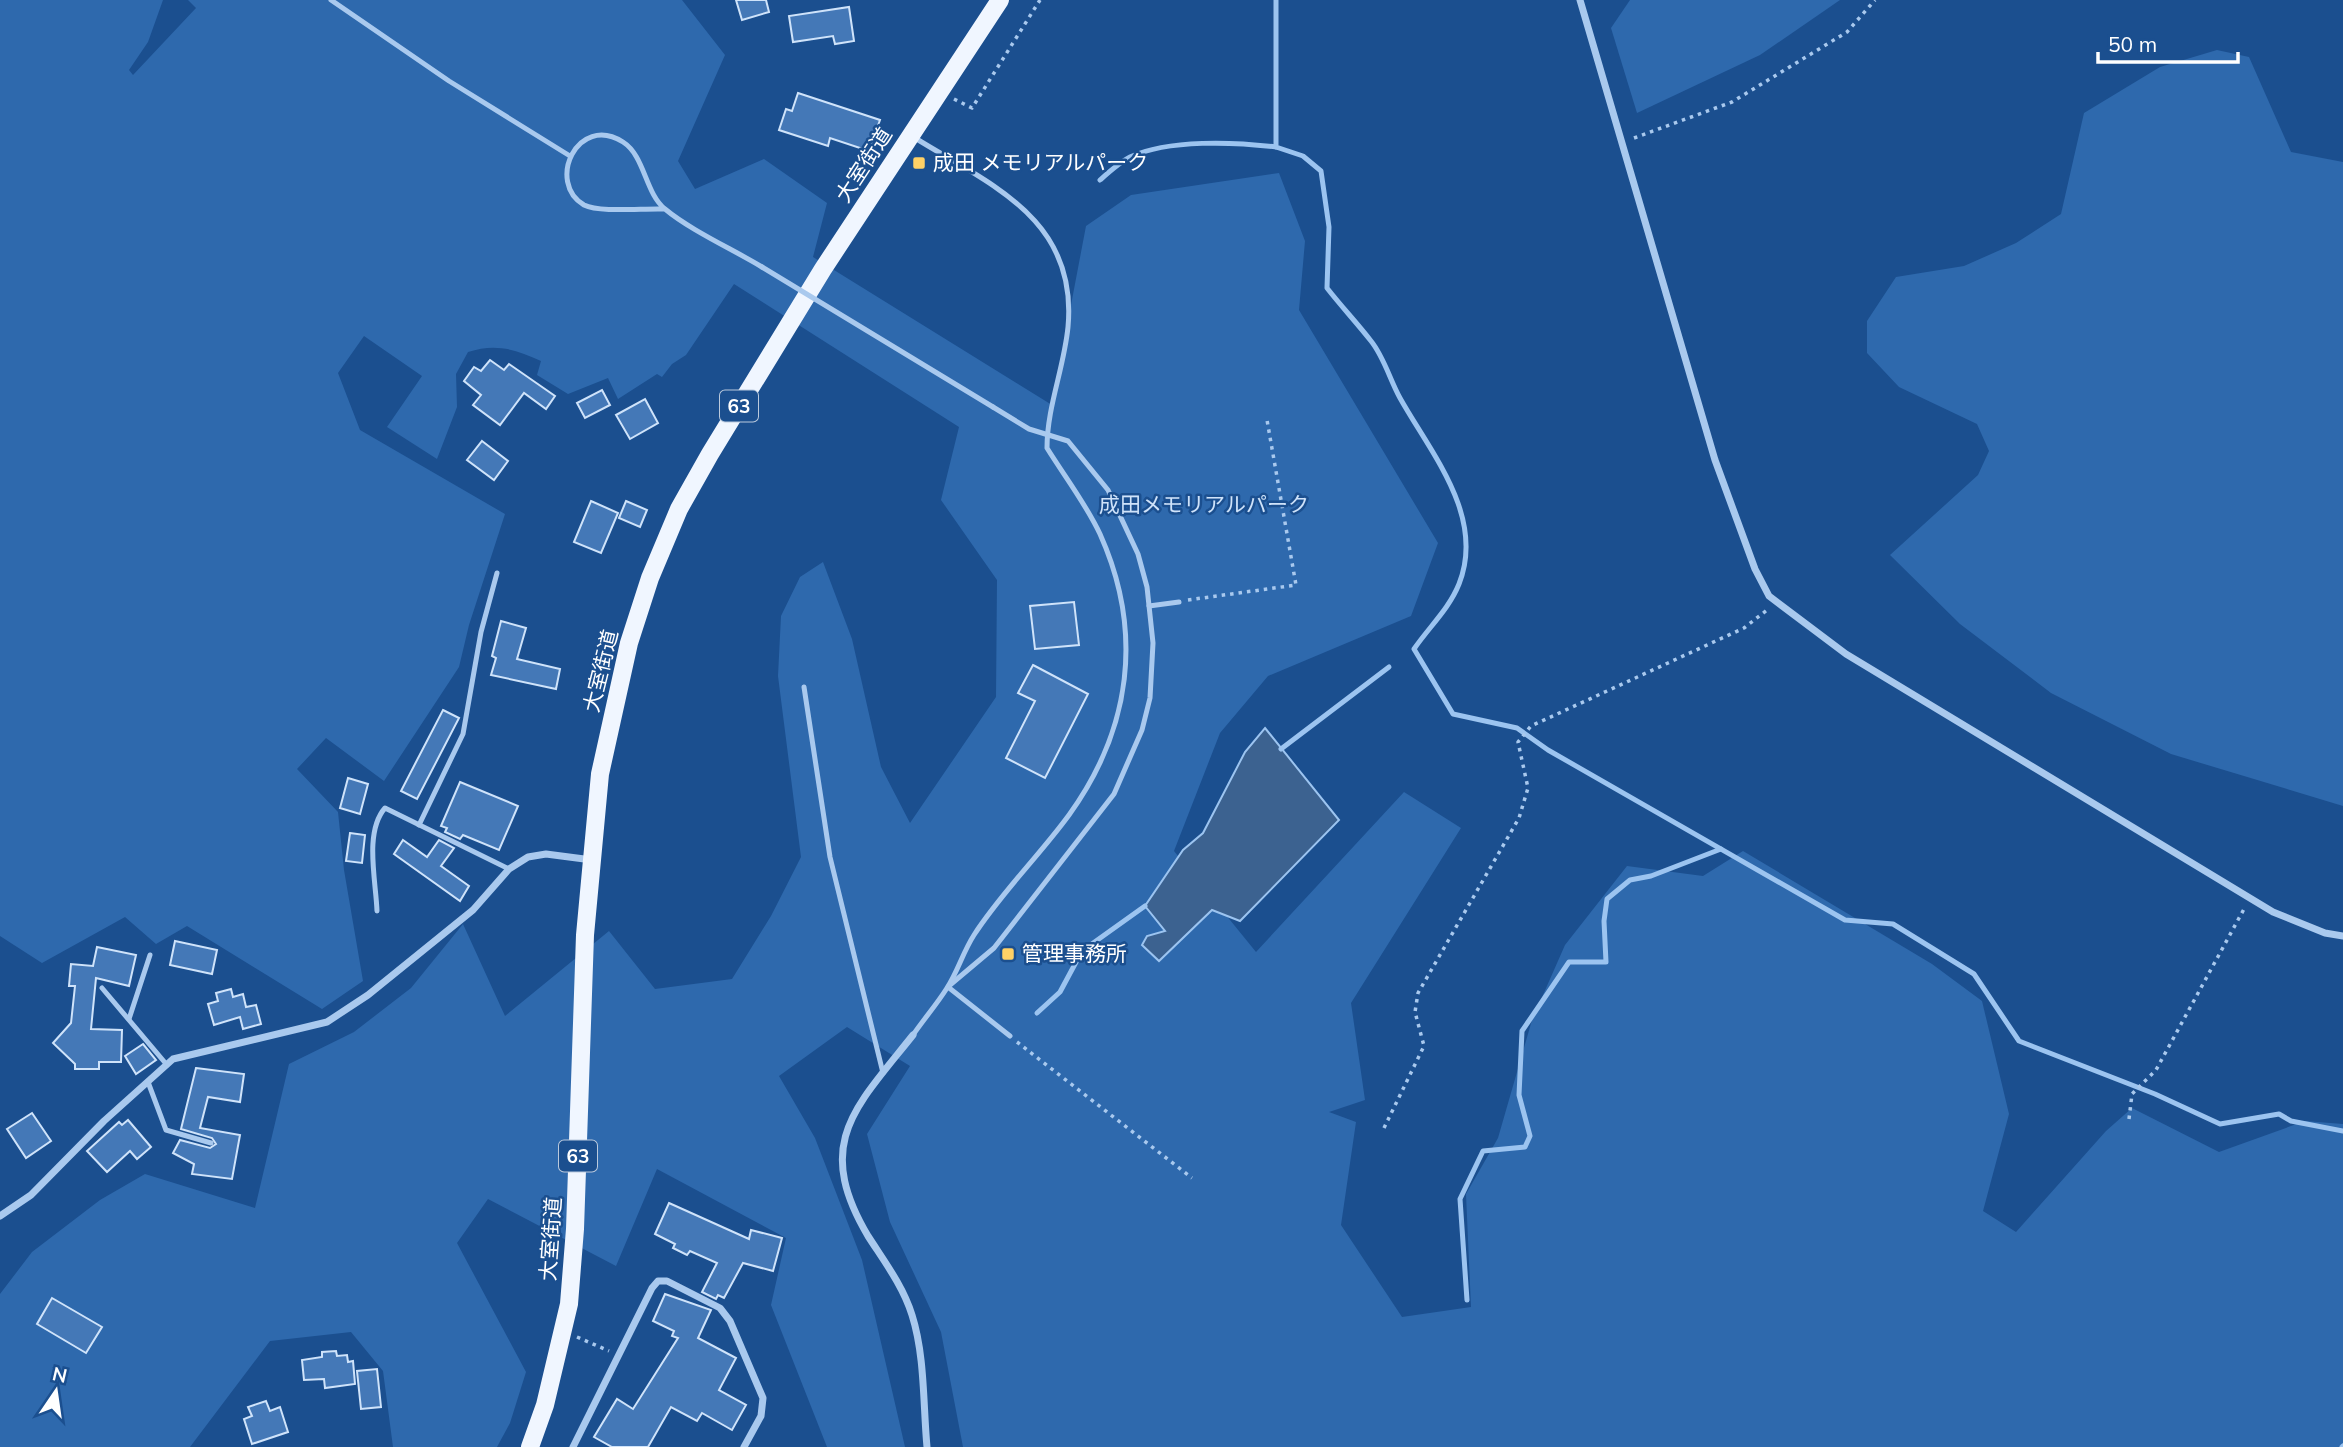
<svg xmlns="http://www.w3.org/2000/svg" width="2343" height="1447" font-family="Mulish,'Noto Sans JP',sans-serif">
	<rect width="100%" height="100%" fill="#1b4f8f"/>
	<g fill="#2e69ad">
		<path d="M0,0H163L148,42L129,70L133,75L196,8L188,0H682L725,55L678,161L695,189L764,159L827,203L813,257L1052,405L1086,226L1131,195L1279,173L1305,241L1299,310L1438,543L1411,616L1268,676L1220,733L1174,851L1256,952L1404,792L1461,828L1351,1003L1365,1100L1329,1112L1356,1122L1341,1225L1402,1317L1471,1307L1466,1194L1498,1138L1532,1020L1565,945L1627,866L1703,876L1743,851L1932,964L1982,1001L2009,1114L1983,1211L2016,1232L2106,1131L2132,1108L2219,1152L2305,1121L2343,1124V1447H963L941,1332L890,1222L867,1134L910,1066L847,1027L779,1076L815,1138L862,1260L905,1447H827L771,1305L786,1238L657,1169L616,1266L488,1199L457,1243L526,1372L510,1423L497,1447H393L383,1371L351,1332L270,1341L190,1447H0V1294L32,1252L100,1200L145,1174L255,1208L289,1064L354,1032L411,988L463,924L505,1016L609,931L655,989L732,979L771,916L801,857L778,676L781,616L800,577L823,562L852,639L881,767L910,823L996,697L997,580L941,500L959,427L734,284L686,355L672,364L662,377L657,374L618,399L608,378L568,394L537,375L541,361C515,349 495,343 468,352L456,374L457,407L437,459L387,427L422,376L364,336L338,373L360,430L505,514L469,625L459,667L384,781L326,738L297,769L338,812L344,870L363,981L322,1009L187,926L156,944L125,917L42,963L0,936Z"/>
		<polygon points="1630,0 1840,0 1760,55 1637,113 1611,28"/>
		<polygon points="2217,50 2249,57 2291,152 2343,162 2343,806 2171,754 2051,693 1960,624 1890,555 1978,475 1989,451 1977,424 1899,387 1867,353 1867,321 1896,277 1964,266 2016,243 2061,214 2084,113 2160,67"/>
	</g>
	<polygon fill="#3c6290" stroke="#9cc4f0" stroke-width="2" points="1265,728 1339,820 1240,921 1212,910 1159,961 1142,945 1147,936 1165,931 1145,906 1183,850 1203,833 1245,752"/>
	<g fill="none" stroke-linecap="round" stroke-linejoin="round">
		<g stroke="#9cc4f0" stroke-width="5">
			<path d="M1276,0V147L1303,156L1321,171L1329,227L1327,288C1341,306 1357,323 1371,341C1384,357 1390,380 1400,398C1430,452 1486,516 1459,584C1449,609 1429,627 1414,649L1453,714L1517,728L1548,750L1845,920L1893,924L1974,974L2019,1041L2155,1094L2220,1124L2279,1114L2291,1121L2343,1131"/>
			<path d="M1100,180C1109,172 1120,162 1130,157C1169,139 1235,142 1276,147"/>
			<polyline points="1281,749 1389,667"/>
			<polyline points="1037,1013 1060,992 1082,951 1145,906"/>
			<polyline points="1467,1300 1460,1199 1483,1151 1525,1147 1530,1136 1519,1095 1522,1031 1569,962 1606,962 1604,921 1607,899 1630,880 1651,876 1721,849"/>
			<polyline points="2342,1447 2343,1446"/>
		</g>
	</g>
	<g fill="#4478b7" stroke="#cfe3fa" stroke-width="2">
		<polygon points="736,0 766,0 769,12 742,20"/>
		<polygon points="849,7 854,41 835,44 833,36 793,42 789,16"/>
		<polygon points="798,93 880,120 869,151 830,138 828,146 779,130 786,109 792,111"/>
		<polygon points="490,360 504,370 509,364 555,396 546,409 524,393 500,425 473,405 481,395 464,381 474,367 481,371"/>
		<polygon points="602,390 610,405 585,418 577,403"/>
		<polygon points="645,399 658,423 630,439 616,415"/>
		<polygon points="482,441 508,461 494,480 467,460"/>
		<polygon points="591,501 618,513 601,553 574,542"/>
		<polygon points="626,501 647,510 640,527 619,518"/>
		<polygon points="1074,602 1079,645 1035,649 1030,606"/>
		<polygon points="501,621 526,628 517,659 560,669 556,689 491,675 496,658 492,656"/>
		<polygon points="1033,665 1088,694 1045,778 1006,758 1035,701 1018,693"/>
		<polygon points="443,710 459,718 417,799 401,791"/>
		<polygon points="348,778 368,784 360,814 340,808"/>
		<polygon points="460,782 518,806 499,850 463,835 460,839 445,832 447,828 441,826"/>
		<polygon points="350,833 365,835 362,863 346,861"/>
		<polygon points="403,840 427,857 439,840 454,848 441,866 469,886 460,901 394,854"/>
		<polygon points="175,941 217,950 212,974 170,965"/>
		<polygon points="97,947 136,955 129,986 96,978 91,1029 122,1030 121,1062 99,1062 99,1069 75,1069 75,1064 53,1043 71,1023 75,986 69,986 71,964 93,966"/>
		<polygon points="231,989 233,997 243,994 246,1007 256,1005 261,1024 243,1029 240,1017 214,1025 208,1004 218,1001 216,993"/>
		<polygon points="143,1044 156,1060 136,1074 125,1056"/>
		<polygon points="196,1068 244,1074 240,1102 208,1097 200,1128 240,1135 232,1179 192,1174 194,1164 173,1153 180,1140 210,1148 216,1144 212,1138 181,1129"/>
		<polygon points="32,1113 51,1141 26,1158 7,1129"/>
		<polygon points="128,1120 151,1147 137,1159 130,1151 107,1172 87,1151 119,1122 122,1125"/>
		<polygon points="669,1203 749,1239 751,1230 782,1238 773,1271 743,1263 724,1298 718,1295 716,1299 702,1292 717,1263 690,1251 687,1255 673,1248 675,1244 655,1234"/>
		<polygon points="665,1294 711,1310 698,1338 736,1358 719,1390 746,1405 732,1430 702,1413 697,1421 671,1407 648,1447 612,1447 594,1437 617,1399 633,1409 678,1338 672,1336 674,1331 653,1321"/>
		<polygon points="52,1298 102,1327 86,1353 37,1324"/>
		<polygon points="336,1351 337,1356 347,1355 348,1362 353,1361 355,1384 325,1388 324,1379 304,1380 302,1360 322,1357 322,1352"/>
		<polygon points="377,1369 381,1407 361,1409 357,1371"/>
		<polygon points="266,1401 270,1411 280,1407 288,1432 252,1444 244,1419 252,1416 248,1407"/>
	</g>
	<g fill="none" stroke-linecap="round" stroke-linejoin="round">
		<g stroke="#a9c9ee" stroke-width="3.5" stroke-dasharray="3.5 5" stroke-linecap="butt">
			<polyline points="954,99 972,108 1040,0"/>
			<polyline points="1634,138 1732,102 1847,32 1875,0"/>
			<polyline points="1188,600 1296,585 1267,420"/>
			<polyline points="1017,1042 1192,1178"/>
			<polyline points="2129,1119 2132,1094 2156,1070 2244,909"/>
			<polyline points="1384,1128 1424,1046 1415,1012 1418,993 1519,818 1528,788 1518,742 1531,726 1744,628 1767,610"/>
			<polyline points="577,1337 609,1351"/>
		</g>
		<g stroke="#a9c9ee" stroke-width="5">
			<polyline points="331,0 449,81 570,156"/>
			<path d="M664,209C644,208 600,213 584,205C546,183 577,113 623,142C645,156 645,193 665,209C690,230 734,250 762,267"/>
			<polyline points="1149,606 1179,602"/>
			<polyline points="804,687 830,857 883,1073"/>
			<polyline points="419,825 463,734 481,632 497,573"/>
			<path d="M377,911C376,881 364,832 385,808L509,869"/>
			<polyline points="950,985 994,948 1114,794 1142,730 1150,698 1153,643 1147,587 1138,554 1108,490 1068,441 1029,429 993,407"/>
			<polyline points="948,987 1010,1036"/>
			<polyline points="102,988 167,1065"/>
			<polyline points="129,1019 150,955"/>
			<path d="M913,1035C924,1019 937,1004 947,988C958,971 963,952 974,935C1001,893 1039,856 1069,815C1131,729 1144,632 1100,534C1086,504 1065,477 1047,448C1047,407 1064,368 1068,327C1078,219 991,185 915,138"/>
			<polyline points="148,1082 166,1130 211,1143"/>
		</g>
		<g stroke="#a9c9ee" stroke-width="7">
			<polyline points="1580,0 1715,460 1755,569 1769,596 1846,654 2273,912 2325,933 2343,936"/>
			<path d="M913,1035C855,1108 813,1143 868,1236C884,1261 903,1286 912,1315C925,1356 923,1404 927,1447"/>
			<polyline points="0,1216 31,1195 104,1121 173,1059 327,1022 368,995 473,910 509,869 528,857 546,854 592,860"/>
			<polyline points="573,1447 652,1288 658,1281 667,1281 720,1308 730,1321 763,1398 761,1416 744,1447"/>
		</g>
		<polyline stroke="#f0f6ff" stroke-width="18" points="530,1447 545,1405 569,1304 575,1229 585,935 600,774 629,643 650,578 679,509 710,454 823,269 1000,0"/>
		<polyline stroke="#a9c9ee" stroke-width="5" points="762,267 993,407"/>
	</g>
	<g fill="#ffd166" stroke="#1b4f8f" stroke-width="2.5">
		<rect x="912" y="156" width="14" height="14" rx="3.5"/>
		<rect x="1001" y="947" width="14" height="14" rx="3.5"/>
	</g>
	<g text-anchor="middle" stroke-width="5" stroke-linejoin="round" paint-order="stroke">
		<g fill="#1b4f8f" stroke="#bbcadd" stroke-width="2">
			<rect x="720" y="390.5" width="38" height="31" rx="5"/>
			<rect x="559" y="1140.5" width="38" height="31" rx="5"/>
		</g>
		<g font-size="19" font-weight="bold" fill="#fff">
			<text x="739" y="413">63</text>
			<text x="578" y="1163">63</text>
		</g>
		<g font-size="21" fill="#fff" stroke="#1b4f8f" text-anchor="start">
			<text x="933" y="170">成田 メモリアルパーク</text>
			<text x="1022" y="961">管理事務所</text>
		</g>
		<g font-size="21" fill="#fff" stroke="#1b4f8f">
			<text transform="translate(864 165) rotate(-57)" y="7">大室街道</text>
			<text transform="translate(601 671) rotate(-76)" y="7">大室街道</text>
			<text transform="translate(551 1239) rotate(-86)" y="7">大室街道</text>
		</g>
		<g font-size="21" fill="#cfe3fa" stroke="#1b4f8f">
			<text x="1204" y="512">成田メモリアルパーク</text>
		</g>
	</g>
	<g transform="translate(56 1391) rotate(13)" stroke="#1b4f8f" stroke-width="5" paint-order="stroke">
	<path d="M0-5L12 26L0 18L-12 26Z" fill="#ffffff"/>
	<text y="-10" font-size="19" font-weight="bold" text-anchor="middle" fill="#ffffff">N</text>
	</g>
	<path d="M2098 52v10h140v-10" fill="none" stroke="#ffffff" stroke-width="3.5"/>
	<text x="2108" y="52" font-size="21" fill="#ffffff" stroke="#1b4f8f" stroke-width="5" paint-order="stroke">50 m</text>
</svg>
